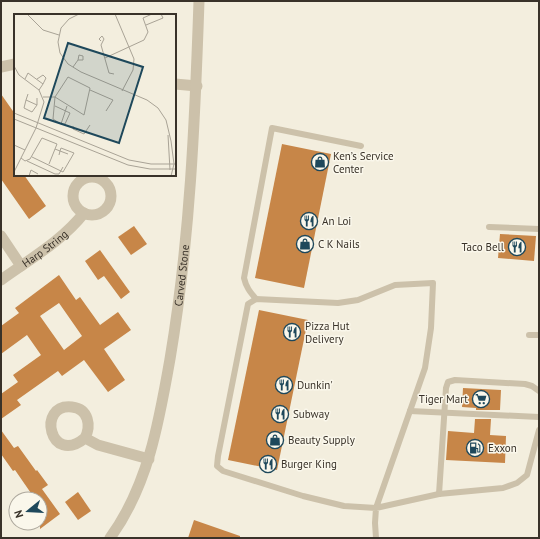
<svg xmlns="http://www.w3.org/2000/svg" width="540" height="539" font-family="'PT Sans',sans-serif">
	<rect width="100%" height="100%" fill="#f3eede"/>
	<g fill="#c78648" fill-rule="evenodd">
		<polygon points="1,94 15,114 15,175 24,175 46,206 29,219 1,179"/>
		<polygon points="282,144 331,154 304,288 255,278"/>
		<polygon points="134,226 147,244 131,255 118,237"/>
		<polygon points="500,234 536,236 534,261 498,258"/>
		<polygon points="100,250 130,292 121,299 104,276 98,280 85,261"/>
		<path d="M59,275L76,300L80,297L100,325L118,312L131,330L104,349L125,380L108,392L84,360L62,376L58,371L17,400L21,405L1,419V394L18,382L13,375L41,355L27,335L1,354V326L19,313L15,308ZM59,303L82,336L64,350L40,316Z"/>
		<polygon points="259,310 308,320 277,470 228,460"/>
		<polygon points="463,388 501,390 500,410 476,410 476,408 462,407"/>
		<polygon points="475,419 491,419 490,435 506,436 505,463 446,460 448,431 474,433"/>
		<polygon points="1,430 14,448 18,446 36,471 37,470 48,485 42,489 60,514 40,529 40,499 35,499 15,470 13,471 1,454"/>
		<polygon points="78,492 91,511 78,520 65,502"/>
		<polygon points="194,520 240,536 240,538 188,538"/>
	</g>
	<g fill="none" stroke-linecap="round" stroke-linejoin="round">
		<g stroke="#ccc1aa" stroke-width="6">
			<polyline points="489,227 539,229"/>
			<path d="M256,299C250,292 246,287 244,278L272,128L361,146"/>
			<polyline points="529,335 539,335"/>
			<polyline points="410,411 539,417"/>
			<polyline points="439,494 446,388 448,382 455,380 525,384 532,386 539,391"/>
			<polyline points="376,538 375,523 376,508 425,368 431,328 433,283 395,285 358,300 338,303 256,299 248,304 218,456 217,466 223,471 303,496 344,506 376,508 439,494 503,488 517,483 527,475 539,430"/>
		</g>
		<g stroke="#ccc1aa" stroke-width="11">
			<polyline points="1,67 15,64"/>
			<polyline points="175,84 197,86"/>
			<circle cx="92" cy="196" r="19"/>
			<polyline points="1,236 21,266"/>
			<path id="s1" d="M1,280C30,259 62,241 84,213"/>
			<path d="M85,438C50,467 36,403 72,407C89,409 91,426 85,438L98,445L149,459"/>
			<path id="s2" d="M110,538C148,486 159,422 170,359C190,241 195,120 199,1"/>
		</g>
	</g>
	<defs>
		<g id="shop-ring" transform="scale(0.9)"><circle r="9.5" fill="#faf7eb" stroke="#1e485b" stroke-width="1.5"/><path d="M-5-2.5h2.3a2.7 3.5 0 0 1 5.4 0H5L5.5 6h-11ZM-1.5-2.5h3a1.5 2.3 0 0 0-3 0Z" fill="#1e485b"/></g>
		<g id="restaurant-ring" transform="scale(0.9)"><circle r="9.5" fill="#faf7eb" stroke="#1e485b" stroke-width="1.5"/><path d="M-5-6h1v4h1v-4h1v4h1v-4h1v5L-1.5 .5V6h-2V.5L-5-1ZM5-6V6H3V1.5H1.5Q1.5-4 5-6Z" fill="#1e485b"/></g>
		<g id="supermarket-ring" transform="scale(0.9)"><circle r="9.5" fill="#faf7eb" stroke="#1e485b" stroke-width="1.5"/><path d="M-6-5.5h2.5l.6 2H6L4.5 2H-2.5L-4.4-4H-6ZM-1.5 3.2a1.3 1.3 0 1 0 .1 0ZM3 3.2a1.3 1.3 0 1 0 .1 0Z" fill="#1e485b"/></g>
		<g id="fuel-ring" transform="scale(0.9)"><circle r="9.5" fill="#faf7eb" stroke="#1e485b" stroke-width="1.5"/><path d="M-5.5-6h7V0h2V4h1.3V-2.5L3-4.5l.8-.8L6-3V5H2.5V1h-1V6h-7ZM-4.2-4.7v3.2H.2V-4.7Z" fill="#1e485b"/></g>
	</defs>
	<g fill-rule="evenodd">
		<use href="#shop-ring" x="320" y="162"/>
		<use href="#restaurant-ring" x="309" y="221"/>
		<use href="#shop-ring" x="305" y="244"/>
		<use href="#restaurant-ring" x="517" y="247"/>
		<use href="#restaurant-ring" x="292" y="332"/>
		<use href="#restaurant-ring" x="284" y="385"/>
		<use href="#supermarket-ring" x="481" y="399"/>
		<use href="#restaurant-ring" x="280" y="414"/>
		<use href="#shop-ring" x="275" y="440"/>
		<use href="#fuel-ring" x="475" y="448"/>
		<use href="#restaurant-ring" x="268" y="464"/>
	</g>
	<g text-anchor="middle" stroke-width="3" stroke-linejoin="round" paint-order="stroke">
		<g font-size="11" fill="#393229" stroke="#faf7eb" text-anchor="start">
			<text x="333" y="160">Ken’s Service<tspan x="333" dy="13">Center</tspan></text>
			<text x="322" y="225">An Loi</text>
			<text x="318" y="248">C K Nails</text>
			<text x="504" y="251" text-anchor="end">Taco Bell</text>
			<text x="305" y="330">Pizza Hut<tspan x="305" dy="13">Delivery</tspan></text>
			<text x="297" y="389">Dunkin'</text>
			<text x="468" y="403" text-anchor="end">Tiger Mart</text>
			<text x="293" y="418">Subway</text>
			<text x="288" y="444">Beauty Supply</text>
			<text x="488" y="452">Exxon</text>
			<text x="281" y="468">Burger King</text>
		</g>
		<g font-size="11" fill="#393229" stroke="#faf7eb">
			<text dy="4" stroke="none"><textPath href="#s1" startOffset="54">Harp String</textPath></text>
			<text dy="4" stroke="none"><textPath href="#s2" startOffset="275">Carved Stone</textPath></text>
		</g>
	</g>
	<g transform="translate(14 14)">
		<rect width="162" height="162" fill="#f3eede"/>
		<path fill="none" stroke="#a9a396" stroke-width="1" d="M13,0L29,16L45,21M65,0L55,5L47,14L44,28L46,39L54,50L67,58L133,86L144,94L152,106L157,127L160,150L157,162M101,0L120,45L119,56L108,77M132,11L149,4L147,0M87,27L85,25L88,22L90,25L87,31L95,59L100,60M91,44L130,26L134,18L129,4L138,0M0,52L5,61L25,76L30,88L22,114L0,158M59,53L64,46H69V42L65,41L64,46M11,65L14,59L29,70L25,76M23,65L29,61L32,64L29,70M76,76L99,86L92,97M14,80L12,86L23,91V84M29,83H41L70,101L76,74L54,63L41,83L39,105L47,110L53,92M12,86L10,94L18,98L23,91M41,92L56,99L51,110H47M0,99L115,146L137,150H162M0,105L114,151L136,155H162M59,112V115L70,120L76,111M154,121L156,156M0,131L11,136M45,141L46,137L54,140M18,143L49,158L60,139L47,134L46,137L41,135M7,144L11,147L16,145L28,124L43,130L35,150M13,147L41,160H45L49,153M15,162L17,156L24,160"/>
		<path fill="#1e485b" fill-opacity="0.15" stroke="#1e485b" stroke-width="2" d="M54,29L129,53L105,129L30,104Z"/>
		<rect width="162" height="162" fill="none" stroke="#393229" stroke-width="2"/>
	</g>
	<rect width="540" height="539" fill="none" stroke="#393229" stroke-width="4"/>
	<g transform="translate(28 511) rotate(252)"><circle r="19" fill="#faf7eb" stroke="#ada89d"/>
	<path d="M0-3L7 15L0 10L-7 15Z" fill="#1e485b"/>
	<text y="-6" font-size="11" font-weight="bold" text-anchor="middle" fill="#393229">N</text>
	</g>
</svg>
